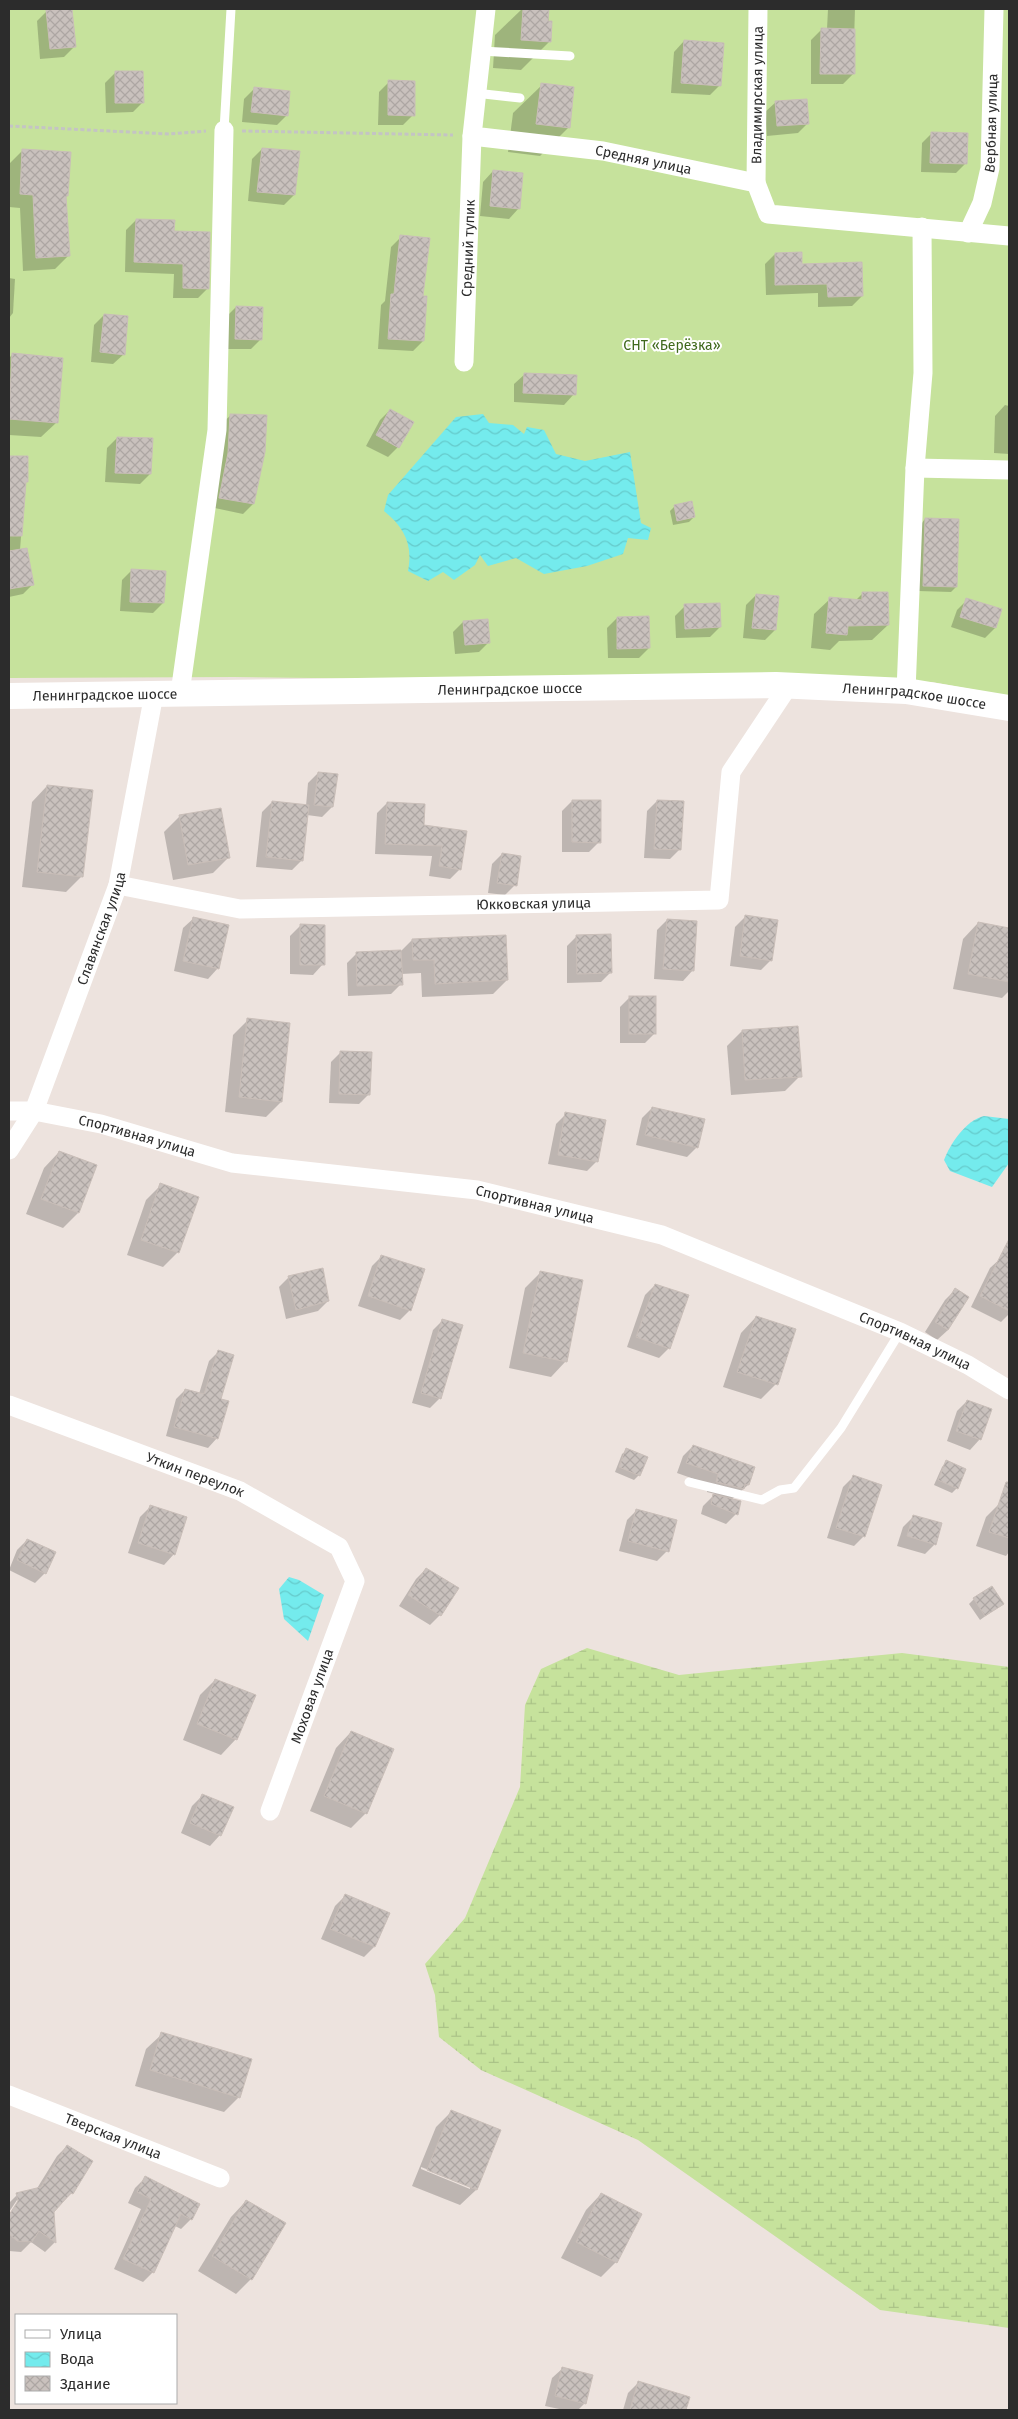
<svg xmlns="http://www.w3.org/2000/svg" width="1018" height="2419" font-family="'Fira Sans',sans-serif">
	<defs>
		<pattern id="wetland-marsh" width="20" height="14" patternUnits="userSpaceOnUse" patternTransform="scale(1.25)"><rect width="20" height="14" fill="#c6e29c"/><path d="M1 5h8M5 5V1M11 12h8M15 12V8" fill="none" stroke="#aac287"/></pattern>
		<pattern id="water-waves" width="16" height="10" patternUnits="userSpaceOnUse" patternTransform="scale(1.25)"><rect width="16" height="10" fill="#74ebed"/><path d="M0 5q4-4 8 0t8 0" fill="none" stroke="#65cacb"/></pattern>
		<pattern id="building-cross-hatch" width="8" height="8" patternUnits="userSpaceOnUse" patternTransform="scale(1.25)"><rect width="8" height="8" fill="#c9c1bd"/><path d="M0 0l8 8M0 8l8-8" fill="none" stroke="#ada6a3"/></pattern>
	</defs>
	<rect width="100%" height="100%" fill="#ede3de"/>
	<polygon fill="#c6e29c" points="9,9 1009,9 1009,696 932,682 628,682 234,677 9,678"/>
	<polygon fill="url(#wetland-marsh)" points="587,1648 679,1675 902,1653 1009,1667 1009,2328 880,2310 638,2140 481,2070 439,2037 435,1995 425,1964 465,1918 520,1787 525,1705 541,1669"/>
	<g fill="url(#water-waves)">
		<path d="M483,414L489,423L513,425L524,434L527,427L544,430L556,454L585,461L630,452L641,523L651,528L648,540L628,538L623,554L587,566L544,574L516,558L488,566L480,555L475,565L454,580L443,572L428,581L408,571C413,545 405,528 384,511L388,495L456,417Z"/>
		<path d="M984,1116L1009,1119V1163L992,1187L950,1171L944,1160C950,1144 966,1120 984,1116Z"/>
		<polygon points="289,1577 299,1580 324,1595 308,1641 284,1619 279,1589"/>
	</g>
	<g fill="#0003" fill-rule="evenodd">
		<polygon points="71,9 74,47 64,57 40,59 37,21 47,11"/>
		<polygon points="522,9 548,9 550,41 521,70 493,68 495,35"/>
		<polygon points="828,9 855,9 853,74 843,84 811,84 811,40 822,29 827,29"/>
		<polygon points="684,41 720,85 710,95 671,93 674,52"/>
		<polygon points="115,73 143,102 133,112 106,113 105,83"/>
		<polygon points="389,82 413,115 403,125 378,125 379,92"/>
		<polygon points="542,85 568,128 540,156 508,152 513,113"/>
		<polygon points="254,89 287,115 277,125 242,122 244,99"/>
		<polygon points="776,102 808,123 798,133 767,136 765,112"/>
		<polygon points="932,133 966,163 956,173 921,172 922,143"/>
		<polygon points="262,149 294,195 284,205 248,201 252,159"/>
		<polygon points="23,150 67,196 65,198 68,256 55,269 23,271 20,208 9,207 9,164"/>
		<polygon points="493,171 519,208 509,219 480,216 483,182"/>
		<polygon points="136,220 173,232 208,288 198,298 173,298 174,274 125,272 126,230"/>
		<polygon points="401,237 422,297 423,341 413,351 378,349 381,305 385,301 391,247"/>
		<polygon points="775,254 801,265 862,296 852,306 818,307 818,293 766,295 765,264"/>
		<polygon points="9,278 15,279 13,313 9,318"/>
		<polygon points="236,307 261,339 251,349 226,349 226,317"/>
		<polygon points="104,315 124,354 113,364 91,362 94,325"/>
		<polygon points="12,355 57,422 41,437 9,435 9,358"/>
		<polygon points="525,374 574,394 564,405 514,402 514,384"/>
		<polygon points="1005,405 1009,406 1009,454 994,453 995,416"/>
		<polygon points="390,410 398,447 388,457 366,446 380,420"/>
		<polygon points="231,415 253,504 243,514 210,507 220,425"/>
		<polygon points="117,438 150,474 140,484 105,482 107,448"/>
		<polygon points="9,457 27,457 20,550 33,584 23,594 9,597"/>
		<polygon points="675,506 694,517 689,522 673,525 670,511"/>
		<polygon points="925,519 956,587 951,592 918,591 921,524"/>
		<polygon points="132,570 163,603 153,613 120,611 122,580"/>
		<polygon points="862,594 888,625 872,640 839,641 830,650 811,648 814,614 830,599 855,601"/>
		<polygon points="756,595 775,630 765,640 743,638 746,605"/>
		<polygon points="967,600 995,628 985,638 951,627 957,610"/>
		<polygon points="685,606 720,627 710,637 676,638 675,616"/>
		<polygon points="617,618 649,648 639,658 608,658 607,628"/>
		<polygon points="463,622 489,642 479,652 455,654 453,632"/>
		<polygon points="318,773 332,807 322,817 307,815 302,860 292,870 256,867 262,812 272,802 306,806 308,783"/>
		<polygon points="47,786 91,792 81,877 66,892 22,887 32,802"/>
		<polygon points="572,801 599,842 589,852 562,852 562,811"/>
		<polygon points="657,801 680,849 670,859 644,858 647,811"/>
		<polygon points="387,803 423,826 465,832 460,869 450,879 429,876 432,856 375,854 377,813"/>
		<polygon points="180,816 228,858 213,873 173,880 164,832"/>
		<polygon points="502,854 515,885 505,895 488,893 492,864"/>
		<polygon points="745,917 771,960 761,970 730,966 735,927"/>
		<polygon points="194,918 218,968 208,979 174,971 183,928"/>
		<polygon points="667,920 693,970 683,981 654,979 657,930"/>
		<polygon points="978,923 1009,929 1009,991 1002,998 953,989 963,939"/>
		<polygon points="300,926 323,964 313,975 290,974 290,936"/>
		<polygon points="577,936 611,972 601,982 567,983 567,946"/>
		<polygon points="412,940 507,980 493,994 422,997 421,973 401,974 401,984 391,994 348,996 347,963 357,953 401,951"/>
		<polygon points="630,997 655,1033 645,1043 620,1043 620,1007"/>
		<polygon points="248,1020 281,1102 266,1117 225,1112 233,1035"/>
		<polygon points="742,1031 800,1076 785,1091 731,1095 727,1046"/>
		<polygon points="341,1052 369,1094 359,1104 329,1103 331,1062"/>
		<polygon points="652,1108 697,1147 687,1157 636,1145 642,1118"/>
		<polygon points="566,1114 597,1161 587,1171 548,1164 556,1124"/>
		<polygon points="59,1152 78,1213 63,1228 26,1214 44,1168"/>
		<polygon points="161,1185 178,1252 163,1267 127,1255 146,1200"/>
		<polygon points="382,1256 410,1310 400,1320 358,1306 372,1266"/>
		<polygon points="1001,1258 1009,1262 1009,1314 1001,1322 971,1307 990,1268"/>
		<polygon points="540,1273 566,1361 551,1377 509,1368 525,1288"/>
		<polygon points="289,1277 328,1301 318,1311 286,1319 279,1287"/>
		<polygon points="655,1285 669,1348 659,1358 627,1347 645,1295"/>
		<polygon points="955,1290 948,1330 937,1340 925,1332 945,1300"/>
		<polygon points="756,1317 776,1384 761,1399 723,1387 741,1333"/>
		<polygon points="443,1320 440,1398 430,1408 412,1403 433,1330"/>
		<polygon points="218,1352 220,1399 217,1438 208,1448 166,1436 176,1399 185,1390 199,1394 209,1361"/>
		<polygon points="967,1401 980,1439 970,1450 947,1441 957,1411"/>
		<polygon points="693,1446 754,1468 748,1485 731,1500 736,1514 726,1524 701,1514 703,1506 715,1494 707,1492 708,1484 677,1473 683,1456"/>
		<polygon points="627,1450 639,1475 634,1480 615,1472 622,1454"/>
		<polygon points="946,1462 957,1488 952,1493 934,1485 942,1467"/>
		<polygon points="853,1477 864,1536 854,1546 827,1538 843,1487"/>
		<polygon points="1000,1503 1009,1506 1009,1552 1006,1556 976,1546 986,1517"/>
		<polygon points="150,1507 174,1554 164,1565 128,1553 140,1517"/>
		<polygon points="637,1510 667,1551 657,1561 619,1551 627,1520"/>
		<polygon points="913,1517 935,1544 925,1554 897,1546 903,1527"/>
		<polygon points="27,1540 45,1573 35,1583 9,1570 17,1550"/>
		<polygon points="426,1569 440,1615 430,1625 399,1606 416,1579"/>
		<polygon points="974,1599 1002,1604 980,1620 969,1604"/>
		<polygon points="215,1680 236,1739 221,1755 183,1740 200,1695"/>
		<polygon points="351,1732 366,1813 351,1828 310,1811 336,1748"/>
		<polygon points="202,1796 220,1835 210,1846 181,1833 192,1806"/>
		<polygon points="345,1896 388,1914 374,1947 364,1957 321,1939 335,1906"/>
		<polygon points="162,2034 239,2097 224,2112 135,2086 146,2049"/>
		<path d="M451,2112L499,2131L476,2190L460,2205L412,2186L436,2127ZM421,2167L470,2186V2189L421,2169Z"/>
		<polygon points="67,2146 72,2193 52,2211 55,2242 45,2252 31,2242 21,2252 9,2251 9,2217 20,2200 17,2200 9,2212 9,2203 17,2195 36,2190 57,2156"/>
		<polygon points="145,2178 191,2219 181,2229 175,2226 153,2272 143,2282 114,2269 141,2209 128,2203 135,2188"/>
		<polygon points="601,2194 616,2262 601,2277 561,2258 586,2210"/>
		<polygon points="246,2201 251,2279 236,2294 198,2271 231,2217"/>
		<polygon points="563,2368 585,2403 578,2410 564,2410 545,2406 552,2378"/>
		<polygon points="638,2383 688,2398 685,2410 623,2410 628,2393"/>
	</g>
	<g fill="url(#building-cross-hatch)" stroke="#c9beb8">
		<polygon points="72,9 76,47 50,49 46,10"/>
		<polygon points="523,9 549,9 548,21 552,21 551,42 521,40"/>
		<polygon points="821,28 855,29 855,74 820,74"/>
		<polygon points="684,40 724,43 721,86 681,83"/>
		<polygon points="115,71 143,71 144,103 115,103"/>
		<polygon points="388,80 415,81 415,116 388,115"/>
		<polygon points="541,83 574,87 570,128 536,124"/>
		<polygon points="254,87 290,91 288,116 251,112"/>
		<polygon points="807,99 809,124 777,126 775,101"/>
		<polygon points="931,132 968,133 967,164 930,163"/>
		<polygon points="262,148 300,151 295,195 257,192"/>
		<polygon points="22,149 71,152 68,196 66,196 70,256 36,258 33,195 20,194"/>
		<polygon points="493,170 523,173 520,209 490,206"/>
		<polygon points="136,219 175,220 174,231 210,232 209,289 183,288 183,264 134,262"/>
		<polygon points="400,235 430,238 423,296 427,296 424,341 388,339 391,294 394,294"/>
		<polygon points="802,252 802,264 862,262 863,296 828,297 827,284 775,285 775,253"/>
		<polygon points="236,306 263,307 262,340 235,339"/>
		<polygon points="104,314 128,316 125,355 100,352"/>
		<polygon points="12,353 63,358 58,423 9,419"/>
		<polygon points="524,373 577,375 576,395 523,393"/>
		<polygon points="390,409 414,422 399,448 376,435"/>
		<polygon points="230,414 267,415 265,452 254,504 219,498 228,453"/>
		<polygon points="117,437 153,438 151,474 115,473"/>
		<polygon points="9,456 28,456 28,482 26,482 22,536 9,536"/>
		<polygon points="692,501 695,517 677,521 674,505"/>
		<polygon points="925,518 959,519 957,587 923,586"/>
		<polygon points="27,548 34,585 9,589 9,551"/>
		<polygon points="131,569 166,571 164,603 130,602"/>
		<polygon points="862,592 888,592 889,625 848,626 847,635 826,633 829,597 862,600"/>
		<polygon points="756,594 779,596 776,630 752,628"/>
		<polygon points="966,598 1002,609 996,628 960,617"/>
		<polygon points="720,603 721,627 685,629 684,604"/>
		<polygon points="649,616 650,648 617,649 617,617"/>
		<polygon points="488,619 490,643 465,645 463,621"/>
		<polygon points="318,772 338,774 333,807 314,805"/>
		<polygon points="47,785 93,790 83,877 37,872"/>
		<polygon points="572,800 601,800 601,843 572,842"/>
		<polygon points="657,800 684,801 681,850 654,849"/>
		<polygon points="272,801 309,805 303,861 266,857"/>
		<polygon points="387,802 425,804 424,825 467,831 461,870 439,866 442,846 385,844"/>
		<polygon points="221,808 230,858 188,865 179,815"/>
		<polygon points="502,853 521,856 517,886 497,883"/>
		<polygon points="745,915 778,920 772,961 740,956"/>
		<polygon points="193,917 229,925 219,969 183,961"/>
		<polygon points="667,919 697,921 694,971 663,969"/>
		<polygon points="978,922 1009,928 1009,982 968,974"/>
		<polygon points="300,924 325,925 325,965 300,965"/>
		<polygon points="611,934 612,973 577,974 576,935"/>
		<polygon points="506,935 508,980 435,984 434,960 413,960 412,939"/>
		<polygon points="401,950 403,985 357,986 356,952"/>
		<rect x="629" y="996" width="27" height="38"/>
		<polygon points="247,1018 290,1023 282,1102 239,1097"/>
		<polygon points="798,1026 802,1077 745,1080 742,1030"/>
		<polygon points="340,1051 372,1052 370,1095 339,1094"/>
		<polygon points="652,1107 705,1119 698,1148 645,1135"/>
		<polygon points="565,1112 606,1120 598,1162 558,1155"/>
		<polygon points="59,1151 97,1165 79,1213 41,1199"/>
		<polygon points="160,1183 199,1197 179,1253 141,1240"/>
		<polygon points="1009,1239 1009,1311 980,1296"/>
		<polygon points="381,1255 425,1269 411,1311 368,1296"/>
		<polygon points="323,1268 329,1301 296,1310 288,1276"/>
		<polygon points="540,1271 583,1280 567,1362 523,1353"/>
		<polygon points="655,1284 689,1295 670,1349 636,1337"/>
		<polygon points="955,1288 969,1297 948,1330 935,1322"/>
		<polygon points="756,1316 796,1329 778,1385 737,1372"/>
		<polygon points="442,1319 463,1325 441,1399 421,1393"/>
		<polygon points="218,1350 234,1355 221,1399 229,1401 218,1439 174,1427 185,1389 204,1394"/>
		<polygon points="967,1400 992,1409 981,1440 956,1431"/>
		<polygon points="693,1445 755,1467 749,1485 745,1484 744,1489 716,1482 718,1474 686,1463"/>
		<polygon points="626,1448 648,1457 640,1476 619,1467"/>
		<polygon points="946,1460 966,1469 958,1489 938,1480"/>
		<polygon points="853,1475 882,1485 865,1537 836,1528"/>
		<polygon points="1006,1482 1009,1482 1009,1538 989,1532"/>
		<polygon points="713,1494 741,1501 738,1515 711,1504"/>
		<polygon points="150,1505 187,1517 175,1555 138,1543"/>
		<polygon points="636,1509 677,1520 669,1552 628,1541"/>
		<polygon points="913,1515 942,1523 936,1545 907,1536"/>
		<polygon points="27,1539 56,1552 46,1574 17,1560"/>
		<polygon points="426,1568 459,1588 441,1616 408,1595"/>
		<polygon points="992,1586 1004,1604 985,1616 973,1598"/>
		<polygon points="215,1679 256,1695 237,1740 197,1724"/>
		<polygon points="351,1731 394,1749 367,1814 324,1796"/>
		<polygon points="202,1794 234,1807 221,1836 190,1823"/>
		<polygon points="345,1894 390,1913 375,1947 330,1929"/>
		<polygon points="161,2032 252,2059 240,2098 150,2070"/>
		<polygon points="451,2110 501,2130 477,2190 427,2170"/>
		<polygon points="67,2145 93,2161 73,2194 71,2193 54,2212 56,2243 39,2231 32,2242 17,2241 9,2234 9,2215 18,2201 16,2193 41,2187"/>
		<polygon points="145,2176 200,2204 192,2220 181,2214 154,2273 123,2259 151,2199 137,2192"/>
		<polygon points="601,2193 642,2214 617,2263 576,2242"/>
		<polygon points="246,2200 286,2223 252,2280 212,2256"/>
		<polygon points="562,2367 593,2375 586,2404 555,2396"/>
		<polygon points="638,2381 690,2397 686,2410 630,2410"/>
	</g>
	<g fill="none" stroke-linecap="round" stroke-linejoin="round">
		<g stroke="#c4c4c4" stroke-width="3" stroke-dasharray="4 2.5" stroke-linecap="butt">
			<polyline points="9,126 169,134 206,131"/>
			<polyline points="242,131 453,135"/>
		</g>
		<g stroke="#fff" stroke-width="9">
			<polyline points="481,51 570,56"/>
			<polyline points="475,93 520,98"/>
			<polyline points="224,130 231,9"/>
			<polyline points="689,1482 762,1500 780,1490 794,1488 841,1428 900,1332"/>
		</g>
		<g stroke="#fff" stroke-width="19">
			<path id="s1" d="M486,9L472,136L603,151L756,183L768,214L1009,236"/>
			<path id="s2" d="M756,183L758,9"/>
			<path id="s3" d="M968,233L982,203L990,168L994,9"/>
			<path id="s4" d="M464,362L472,136"/>
			<polyline points="915,468 1009,470"/>
			<polyline points="906,691 915,468 923,373 922,227"/>
			<polyline points="180,693 217,430 224,130"/>
			<path id="s5" d="M118,885L240,909L719,900L731,772L789,685"/>
			<path id="s6" d="M9,1111H34L101,1124L232,1163L477,1190L662,1235L900,1332L968,1365L1009,1390"/>
			<path id="s7" d="M9,1150L34,1111L118,885L154,694"/>
			<path id="s8" d="M9,1405L240,1491L339,1547L355,1581L270,1811"/>
			<path id="s9" d="M9,2095L220,2178"/>
		</g>
		<path stroke="#fff" stroke-width="26" id="s10" d="M9,696L776,685L906,691L1009,708"/>
	</g>
	<g text-anchor="middle" stroke-width="4" stroke-linejoin="round" paint-order="stroke">
		<g font-size="14" fill="#2c2c2c" stroke="#fff">
			<text dy="5" stroke="none"><textPath href="#s2" startOffset="88">Владимирская улица</textPath></text>
			<text dy="5" stroke="none"><textPath href="#s3" startOffset="114">Вербная улица</textPath></text>
			<text dy="5" stroke="none"><textPath href="#s1" startOffset="301">Средняя улица</textPath></text>
			<text dy="5" stroke="none"><textPath href="#s4" startOffset="114">Средний тупик</textPath></text>
			<text dy="5" stroke="none"><textPath href="#s10" startOffset="501">Ленинградское шоссе</textPath></text>
			<text dy="5" stroke="none"><textPath href="#s10" startOffset="96">Ленинградское шоссе</textPath></text>
			<text dy="5" stroke="none"><textPath href="#s10" startOffset="906">Ленинградское шоссе</textPath></text>
			<text dy="5" stroke="none"><textPath href="#s5" startOffset="418">Юкковская улица</textPath></text>
			<text dy="5" stroke="none"><textPath href="#s7" startOffset="241">Славянская улица</textPath></text>
			<text dy="5" stroke="none"><textPath href="#s6" startOffset="131">Спортивная улица</textPath></text>
			<text dy="5" stroke="none"><textPath href="#s6" startOffset="536">Спортивная улица</textPath></text>
			<text dy="5" stroke="none"><textPath href="#s6" startOffset="941">Спортивная улица</textPath></text>
			<text dy="5" stroke="none"><textPath href="#s8" startOffset="199">Уткин переулок</textPath></text>
			<text transform="translate(312 1696) rotate(-70)" y="5">Моховая улица</text>
			<text dy="5" stroke="none"><textPath href="#s9" startOffset="112">Тверская улица</textPath></text>
		</g>
		<g font-size="14" fill="#3f691c" stroke="#fff">
			<text x="672" y="350">СНТ «Берёзка»</text>
		</g>
	</g>
	<rect width="1018" height="2419" fill="none" stroke="#2c2c2c" stroke-width="20"/>
	<rect x="15" y="2314" width="162" height="90" fill="#ffffff" stroke="#ababab"/>
	<rect x="25" y="2330" width="25" height="8" fill="#ffffff" stroke="#ababab"/>
	<text x="60" y="2339" font-size="15" fill="#2c2c2c">Улица</text>
	<rect x="25" y="2352" width="25" height="15" fill="url(#water-waves)" stroke="#ababab"/>
	<text x="60" y="2364" font-size="15" fill="#2c2c2c">Вода</text>
	<rect x="25" y="2376" width="25" height="15" fill="url(#building-cross-hatch)" stroke="#ababab"/>
	<text x="60" y="2389" font-size="15" fill="#2c2c2c">Здание</text>
</svg>
